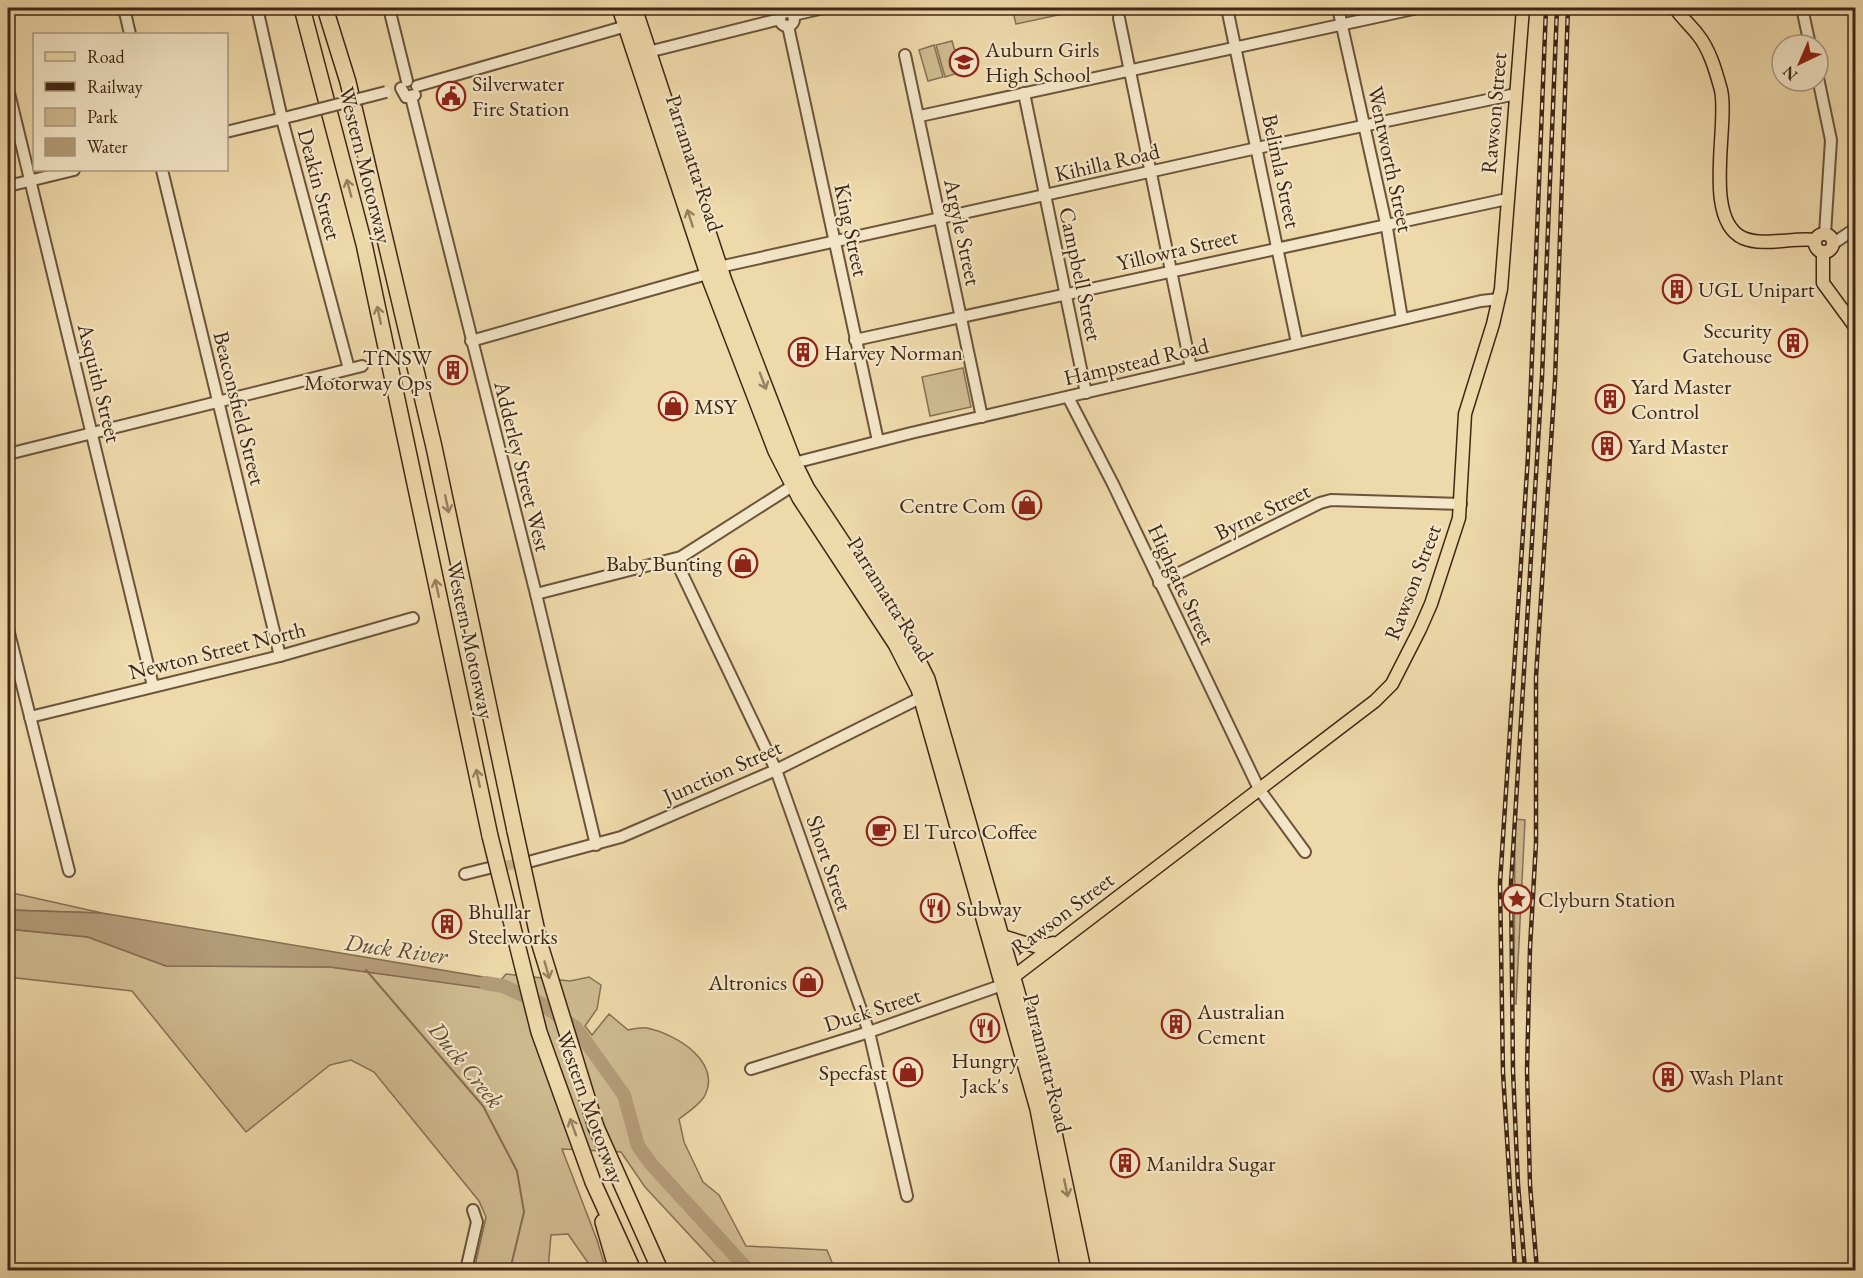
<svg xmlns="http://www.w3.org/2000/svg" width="1863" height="1278" font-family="'EB Garamond',serif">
	<rect width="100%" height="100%" fill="#eed9aa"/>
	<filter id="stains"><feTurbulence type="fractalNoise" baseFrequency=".00333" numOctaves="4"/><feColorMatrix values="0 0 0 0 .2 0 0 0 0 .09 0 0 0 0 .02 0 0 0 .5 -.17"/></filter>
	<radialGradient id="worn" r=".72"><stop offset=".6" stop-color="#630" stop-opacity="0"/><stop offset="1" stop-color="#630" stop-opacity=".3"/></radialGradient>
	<g fill="#d0bb91" stroke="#887154" stroke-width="1.5">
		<polygon points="1012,8 1091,8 1016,24"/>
		<polygon points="952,41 961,72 945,77 936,45"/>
		<polygon points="934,45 943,77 928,81 919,50"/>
		<polygon points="963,368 971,407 930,416 922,377"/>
		<polygon points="1515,819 1525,820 1516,1004 1514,1004"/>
		<polygon points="8,892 102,913 8,910"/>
		<path d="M8,929L88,937L166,966L330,967L505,990L501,980L506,974L570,981L589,977L601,985L597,1009L585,1026L592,1035L609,1014L628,1030C633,1029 641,1027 647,1028C676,1034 723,1062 704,1097C699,1105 687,1113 679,1119L684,1142L703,1182L719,1195L746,1246L827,1250L835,1270H722L645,1187L621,1152L562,1149L597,1240L606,1270H593L568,1234L551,1235L548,1270H474L486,1217L479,1201L374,1072L351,1060L330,1065L246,1132L132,991L8,977Z"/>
	</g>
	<polygon fill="#b39c78" stroke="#856d51" stroke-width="1.5" points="8,910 102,913 501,980 505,991 330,967 166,966 88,937 8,929"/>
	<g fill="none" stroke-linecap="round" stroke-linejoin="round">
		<polyline stroke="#856d51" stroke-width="2" points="366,970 483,1106 517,1171 524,1212 510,1270"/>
		<polyline stroke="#b39c78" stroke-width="14" points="485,983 503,986 540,1003 576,1028 624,1095 638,1146 652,1165 748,1270"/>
		<polyline stroke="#cbb58c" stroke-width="10" stroke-dasharray="10 5" stroke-linecap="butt" points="492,868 527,862"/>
		<g stroke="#6c543b" stroke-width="14">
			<g id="minor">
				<polyline points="124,8 130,34"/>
				<polyline points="257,8 282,119 349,369"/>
				<polyline points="389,8 407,81"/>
				<polyline points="1227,8 1297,343"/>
				<polyline points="1338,8 1387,228 1402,319"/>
				<polyline points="1802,8 1810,45"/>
				<circle cx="787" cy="19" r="7"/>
				<polyline points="793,15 824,8"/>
				<polyline points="1119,18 1191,368"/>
				<polyline points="788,26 878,441"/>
				<polyline points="648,52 780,19"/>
				<polyline points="905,55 982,417"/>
				<polyline points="1818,78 1831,140 1825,234"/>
				<polyline points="417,86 630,25"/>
				<polyline points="401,88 406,97 415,95"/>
				<polyline points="8,89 153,686"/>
				<polyline points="1024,93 1086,393"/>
				<polyline points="411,97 536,594 596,845"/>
				<polyline points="920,116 1418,8"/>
				<polyline points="226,132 296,115"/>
				<polyline points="162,170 280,656"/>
				<polyline points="8,186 74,170"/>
				<polyline points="1834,243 1856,228"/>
				<polyline points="855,340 1507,199"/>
				<polyline points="471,341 700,276 719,267 1257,148 1516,94"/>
				<polyline points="1068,397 1113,484 1259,789 1305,852"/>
				<polyline points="8,454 362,366"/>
				<polyline points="790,464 911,433 1481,301 1499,299"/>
				<polyline points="675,559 776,770 869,1032 907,1196"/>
				<polyline points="1159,583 1320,503 1331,500 1461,504"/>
				<polyline points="536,594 681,557 797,483"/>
				<polyline points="8,629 69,871"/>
				<polyline points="30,717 280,656 413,618"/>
				<polyline points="532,861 621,837 776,770 922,697"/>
				<polyline points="465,874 489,868"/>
				<polyline points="751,1069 869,1032 1005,984"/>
				<polyline points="466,1270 477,1222 473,1210"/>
			</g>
		</g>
		<g stroke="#402716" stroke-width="15">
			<g id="major">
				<path d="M1675,8C1682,18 1691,26 1698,35C1710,50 1716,72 1721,90C1729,125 1702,219 1743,238C1764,247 1793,237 1815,240"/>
				<circle cx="1824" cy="243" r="9"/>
				<polyline points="1823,253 1823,283 1856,328"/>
				<polyline points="1002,936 1038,947 1053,943"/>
				<polyline points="1008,981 1375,701 1392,684 1420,629 1431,604 1459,518 1465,414 1493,324 1501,289 1523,8"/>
			</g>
		</g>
		<g stroke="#402716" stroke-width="18">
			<g id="highway">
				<polyline points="302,8 364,244 490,836"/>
				<polyline points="325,8 348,82 434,447 515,831"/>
				<polyline points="620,8 708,274 776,451 800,498 896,644 919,689 1038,1109 1069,1270"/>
				<polyline points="634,8 724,281 794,463 807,489 909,643 927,679 1045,1090 1083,1270"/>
				<polyline points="596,1127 660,1270"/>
				<polyline points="593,1182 633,1270"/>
				<polyline points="603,1222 617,1270"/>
			</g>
		</g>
		<use href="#minor" stroke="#f4e6c8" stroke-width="10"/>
		<use href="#major" stroke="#eed9aa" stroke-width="12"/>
		<use href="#highway" stroke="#eed9aa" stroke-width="15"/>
		<g stroke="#402716" stroke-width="4.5">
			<g id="rail">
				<polyline points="1515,1270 1503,1073 1500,883 1528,456 1546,8"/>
				<polyline points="1525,1270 1518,1184 1513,1071 1511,884 1542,377 1557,8"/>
				<polyline points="1537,1270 1530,1185 1527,1071 1530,948 1536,843 1536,677 1555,380 1568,8"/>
			</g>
		</g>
		<use href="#rail" stroke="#f4e6c8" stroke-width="2" stroke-dasharray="7" stroke-linecap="butt"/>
		<g stroke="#6c543b" stroke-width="14" stroke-linecap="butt">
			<polyline id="minor-bridge" points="296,115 386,92"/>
		</g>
		<g stroke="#402716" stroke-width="18" stroke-linecap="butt">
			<g id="highway-bridge">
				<polyline points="515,831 540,945 596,1127"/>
				<polyline points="490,836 539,1032 593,1182"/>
			</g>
		</g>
		<use href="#minor-bridge" stroke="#f4e6c8" stroke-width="10"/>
		<use href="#highway-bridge" stroke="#eed9aa" stroke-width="15"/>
	</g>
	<defs><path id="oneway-shaft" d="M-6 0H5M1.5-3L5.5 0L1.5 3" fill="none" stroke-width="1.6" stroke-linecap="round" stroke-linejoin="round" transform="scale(1.5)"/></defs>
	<g stroke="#978060">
		<use href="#oneway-shaft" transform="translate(349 188) rotate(-105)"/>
		<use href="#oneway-shaft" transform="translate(690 218) rotate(-108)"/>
		<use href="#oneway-shaft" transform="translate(379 315) rotate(-102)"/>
		<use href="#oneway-shaft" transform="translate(763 381) rotate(69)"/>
		<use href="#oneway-shaft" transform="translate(447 504) rotate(78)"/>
		<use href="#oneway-shaft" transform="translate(437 588) rotate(-102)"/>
		<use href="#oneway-shaft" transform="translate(478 778) rotate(-102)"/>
		<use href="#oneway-shaft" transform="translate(547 970) rotate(74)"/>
		<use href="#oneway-shaft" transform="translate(573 1127) rotate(-110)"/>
		<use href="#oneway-shaft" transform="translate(1066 1188) rotate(78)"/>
	</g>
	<defs>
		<g id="school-ring" transform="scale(1.5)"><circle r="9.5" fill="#f4e6c8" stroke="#8f2418" stroke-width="1.5"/><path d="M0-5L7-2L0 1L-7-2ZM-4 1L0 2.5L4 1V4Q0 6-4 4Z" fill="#8f2418"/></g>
		<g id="civic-ring" transform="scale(1.5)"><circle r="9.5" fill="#f4e6c8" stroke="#8f2418" stroke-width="1.5"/><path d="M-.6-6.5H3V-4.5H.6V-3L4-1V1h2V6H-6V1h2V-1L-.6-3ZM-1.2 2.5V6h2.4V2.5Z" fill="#8f2418"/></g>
		<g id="building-ring" transform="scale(1.5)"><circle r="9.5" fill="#f4e6c8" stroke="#8f2418" stroke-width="1.5"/><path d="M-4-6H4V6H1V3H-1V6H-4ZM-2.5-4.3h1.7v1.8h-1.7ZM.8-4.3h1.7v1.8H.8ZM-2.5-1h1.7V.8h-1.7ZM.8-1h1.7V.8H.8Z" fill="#8f2418"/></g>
		<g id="shop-ring" transform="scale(1.5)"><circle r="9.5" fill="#f4e6c8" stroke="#8f2418" stroke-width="1.5"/><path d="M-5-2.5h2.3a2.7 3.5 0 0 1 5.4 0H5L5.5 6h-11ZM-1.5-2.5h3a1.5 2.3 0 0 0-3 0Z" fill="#8f2418"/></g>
		<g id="cafe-ring" transform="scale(1.5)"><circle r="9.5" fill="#f4e6c8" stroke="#8f2418" stroke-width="1.5"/><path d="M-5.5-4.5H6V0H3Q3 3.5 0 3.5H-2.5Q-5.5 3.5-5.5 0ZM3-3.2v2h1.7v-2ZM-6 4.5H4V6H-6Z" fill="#8f2418"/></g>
		<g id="sight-ring" transform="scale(1.5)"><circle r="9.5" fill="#f4e6c8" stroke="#8f2418" stroke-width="1.5"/><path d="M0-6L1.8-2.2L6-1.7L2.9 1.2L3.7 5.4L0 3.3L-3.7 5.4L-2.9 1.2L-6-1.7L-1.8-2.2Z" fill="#8f2418"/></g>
		<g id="restaurant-ring" transform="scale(1.5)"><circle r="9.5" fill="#f4e6c8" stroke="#8f2418" stroke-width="1.5"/><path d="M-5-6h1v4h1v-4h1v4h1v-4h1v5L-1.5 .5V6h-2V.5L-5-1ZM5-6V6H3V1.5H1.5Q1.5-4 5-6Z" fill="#8f2418"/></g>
	</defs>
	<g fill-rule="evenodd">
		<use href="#school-ring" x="964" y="62"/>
		<use href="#civic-ring" x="451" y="96"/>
		<use href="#building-ring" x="1677" y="289"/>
		<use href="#building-ring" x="1793" y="343"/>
		<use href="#building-ring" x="803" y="352"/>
		<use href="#building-ring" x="453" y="370"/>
		<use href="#building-ring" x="1610" y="399"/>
		<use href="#shop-ring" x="673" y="406"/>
		<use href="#building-ring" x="1607" y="446"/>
		<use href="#shop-ring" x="1027" y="505"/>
		<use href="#shop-ring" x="743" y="563"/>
		<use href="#cafe-ring" x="881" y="831"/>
		<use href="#sight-ring" x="1517" y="899"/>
		<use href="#restaurant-ring" x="935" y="908"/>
		<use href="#building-ring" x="447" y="924"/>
		<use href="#shop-ring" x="808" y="982"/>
		<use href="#building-ring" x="1176" y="1024"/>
		<use href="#restaurant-ring" x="985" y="1028"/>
		<use href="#shop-ring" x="908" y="1072"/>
		<use href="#building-ring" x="1668" y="1077"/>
		<use href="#building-ring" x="1125" y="1163"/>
	</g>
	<g text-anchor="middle" stroke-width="4.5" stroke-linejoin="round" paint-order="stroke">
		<g font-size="22" fill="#402716" stroke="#f4e6c8" text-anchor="start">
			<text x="985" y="57">Auburn Girls<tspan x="985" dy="25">High School</tspan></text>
			<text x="472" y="91">Silverwater<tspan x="472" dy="25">Fire Station</tspan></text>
			<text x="1698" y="297">UGL Unipart</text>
			<text x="1772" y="338" text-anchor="end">Security<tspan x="1772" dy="25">Gatehouse</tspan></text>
			<text x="824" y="360">Harvey Norman</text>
			<text x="432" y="365" text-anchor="end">TfNSW<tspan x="432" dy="25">Motorway Ops</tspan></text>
			<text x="1631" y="394">Yard Master<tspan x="1631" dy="25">Control</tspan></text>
			<text x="694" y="414">MSY</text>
			<text x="1628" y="454">Yard Master</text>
			<text x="1006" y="513" text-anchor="end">Centre Com</text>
			<text x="722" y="571" text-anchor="end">Baby Bunting</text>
			<text x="902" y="839">El Turco Coffee</text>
			<text x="1538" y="907">Clyburn Station</text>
			<text x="956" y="916">Subway</text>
			<text x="468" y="919">Bhullar<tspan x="468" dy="25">Steelworks</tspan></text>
			<text x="787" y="990" text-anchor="end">Altronics</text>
			<text x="1197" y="1019">Australian<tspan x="1197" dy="25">Cement</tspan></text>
			<text x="985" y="1068" text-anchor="middle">Hungry<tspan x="985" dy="25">Jack's</tspan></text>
			<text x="887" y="1080" text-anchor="end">Specfast</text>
			<text x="1689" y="1085">Wash Plant</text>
			<text x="1146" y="1171">Manildra Sugar</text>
		</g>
		<g font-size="22" fill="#402716" stroke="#f4e6c8">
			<text transform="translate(1493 113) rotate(-85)" y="8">Rawson Street</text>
			<text transform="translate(1391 159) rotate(78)" y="8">Wentworth Street</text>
			<text transform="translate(1107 162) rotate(-13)" y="8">Kihilla Road</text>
			<text transform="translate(695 163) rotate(72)" y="8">Parramatta Road</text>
			<text transform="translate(366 165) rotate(76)" y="8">Western Motorway</text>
			<text transform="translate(1282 171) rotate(78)" y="8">Belimla Street</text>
			<text transform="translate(320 184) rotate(75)" y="8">Deakin Street</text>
			<text transform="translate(852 230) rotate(78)" y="8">King Street</text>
			<text transform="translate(963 232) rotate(78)" y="8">Argyle Street</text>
			<text transform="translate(1177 249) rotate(-13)" y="8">Yillowra Street</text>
			<text transform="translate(1081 274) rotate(78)" y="8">Campbell Street</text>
			<text transform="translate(1136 361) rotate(-13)" y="8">Hampstead Road</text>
			<text transform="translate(100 383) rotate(76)" y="8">Asquith Street</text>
			<text transform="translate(240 408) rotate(76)" y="8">Beaconsfield Street</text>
			<text transform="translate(523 466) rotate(76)" y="8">Adderley Street West</text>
			<text transform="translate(1262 511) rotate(-26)" y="8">Byrne Street</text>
			<text transform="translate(1412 582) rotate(-69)" y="8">Rawson Street</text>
			<text transform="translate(1182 584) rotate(65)" y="8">Highgate Street</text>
			<text transform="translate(891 599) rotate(58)" y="8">Parramatta Road</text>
			<text transform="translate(471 640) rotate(78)" y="8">Western Motorway</text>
			<text transform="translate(217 650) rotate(-14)" y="8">Newton Street North</text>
			<text transform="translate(722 771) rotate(-24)" y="8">Junction Street</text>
			<text transform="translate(830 863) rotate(71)" y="8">Short Street</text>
			<text transform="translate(1062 913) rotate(-37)" y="8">Rawson Street</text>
			<text transform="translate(872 1009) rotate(-18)" y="8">Duck Street</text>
			<text transform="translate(1048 1063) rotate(76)" y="8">Parramatta Road</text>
			<text transform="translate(591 1107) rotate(70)" y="8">Western Motorway</text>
		</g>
		<g font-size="24" font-style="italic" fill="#624a33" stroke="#f4e6c8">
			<text transform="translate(396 949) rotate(8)" y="8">Duck River</text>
			<text transform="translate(466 1065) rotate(51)" y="8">Duck Creek</text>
		</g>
	</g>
	<rect width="1863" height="1278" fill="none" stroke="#eed9aa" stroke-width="30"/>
	<rect x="9" y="9" width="1845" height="1260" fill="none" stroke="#402716" stroke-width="3"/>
	<rect x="15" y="15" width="1833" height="1248" fill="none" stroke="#402716" stroke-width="1.5"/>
	<rect x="33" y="33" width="195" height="138" fill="#f4e6c8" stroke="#ac9a81" stroke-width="1.5"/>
	<rect x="45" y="52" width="30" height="9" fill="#eed9aa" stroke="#ac9a81" stroke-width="1.5"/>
	<text x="87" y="63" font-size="18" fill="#402716">Road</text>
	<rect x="45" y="82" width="30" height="9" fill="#402716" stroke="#ac9a81" stroke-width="1.5"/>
	<text x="87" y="93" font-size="18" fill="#402716">Railway</text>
	<rect x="45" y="108" width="30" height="18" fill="#d0bb91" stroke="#ac9a81" stroke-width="1.5"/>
	<text x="87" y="123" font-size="18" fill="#402716">Park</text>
	<rect x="45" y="138" width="30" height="18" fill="#b39c78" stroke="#ac9a81" stroke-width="1.5"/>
	<text x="87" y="153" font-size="18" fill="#402716">Water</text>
	<g transform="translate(1800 63) rotate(224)"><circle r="28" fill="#f4e6c8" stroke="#ac9a81" stroke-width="1.5"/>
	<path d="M0-4.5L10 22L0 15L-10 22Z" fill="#8f2418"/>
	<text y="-9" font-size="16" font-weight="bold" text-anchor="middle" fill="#402716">N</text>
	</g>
	<rect width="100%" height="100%" filter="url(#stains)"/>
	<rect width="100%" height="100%" fill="url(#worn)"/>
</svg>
